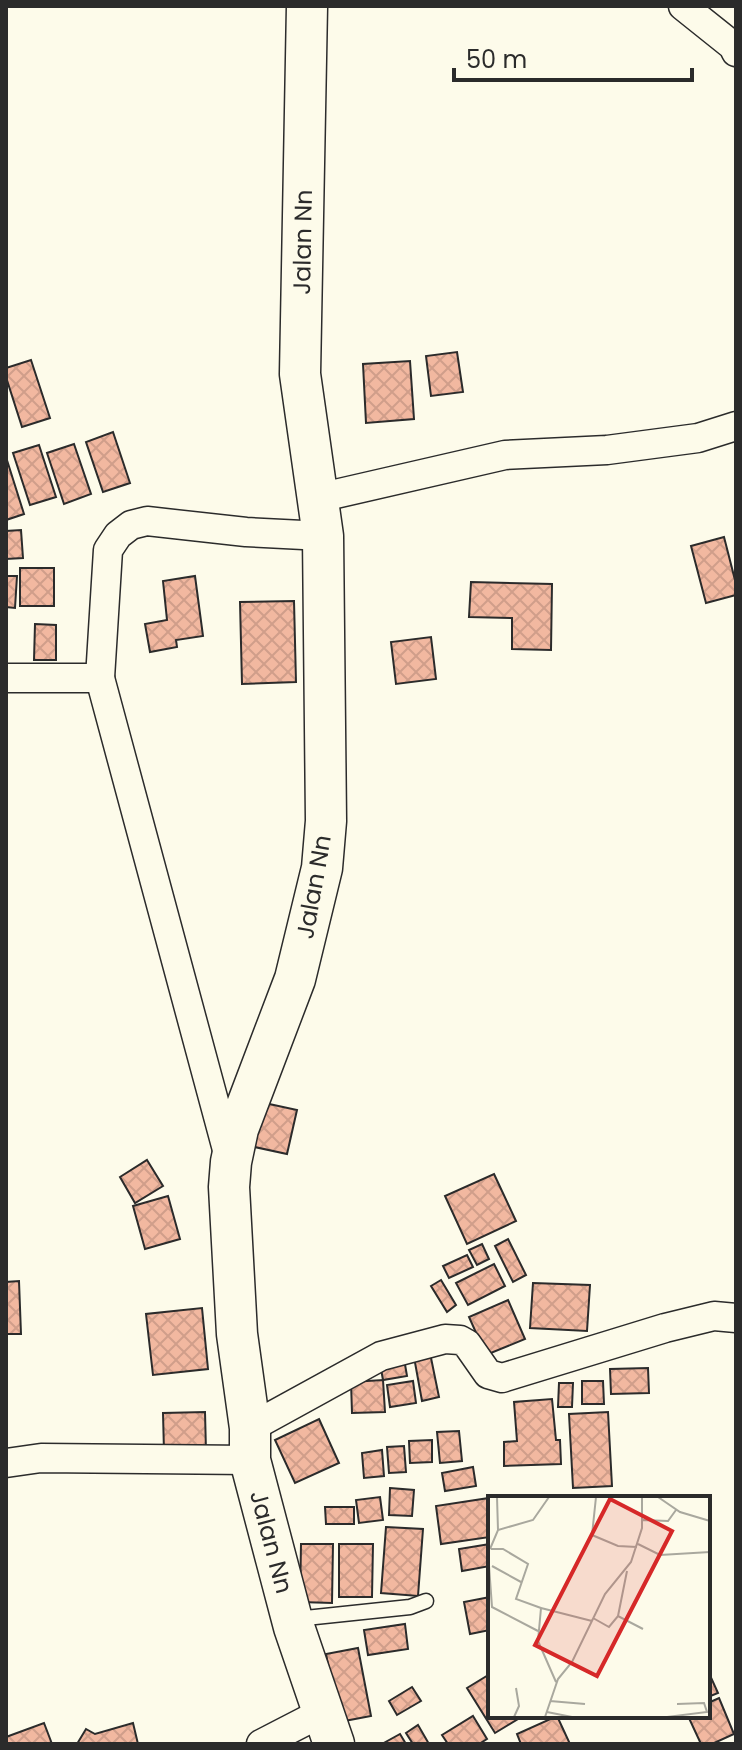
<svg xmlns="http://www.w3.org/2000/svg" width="742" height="1750" font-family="Poppins,sans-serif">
	<defs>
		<pattern id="building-cross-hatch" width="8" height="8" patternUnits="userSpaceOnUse" patternTransform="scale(2)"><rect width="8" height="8" fill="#f2b8a0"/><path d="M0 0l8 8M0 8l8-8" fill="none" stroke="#d09e8a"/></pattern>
	</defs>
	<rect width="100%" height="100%" fill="#fdfbea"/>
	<g fill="url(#building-cross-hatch)" stroke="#2b2b2b" stroke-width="2">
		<polygon points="457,352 463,392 431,396 426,356"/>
		<polygon points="31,360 50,418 22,427 6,377 6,368"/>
		<polygon points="410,361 414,419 366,423 363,364"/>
		<polygon points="113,432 130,483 103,492 86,442"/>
		<polygon points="74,444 91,494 64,504 47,453"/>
		<polygon points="39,445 56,497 30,505 13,453"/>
		<polygon points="6,457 24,514 6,520"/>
		<polygon points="21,530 23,558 6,559 6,531"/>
		<polygon points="724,537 736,584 736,595 706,603 691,546"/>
		<rect x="20" y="568" width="34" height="38"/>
		<polygon points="6,576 17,576 15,608 6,607"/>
		<polygon points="195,576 203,636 176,640 177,647 150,652 145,624 167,620 163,581"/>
		<polygon points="471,582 552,584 551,650 512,649 512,618 469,617"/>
		<polygon points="294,601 296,682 242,684 240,602"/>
		<polygon points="35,624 56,625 56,660 34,660"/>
		<polygon points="431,637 436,679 396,684 391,642"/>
		<polygon points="260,1102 297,1110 287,1154 250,1146"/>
		<polygon points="147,1160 163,1186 135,1203 120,1177"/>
		<polygon points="494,1174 516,1221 467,1244 445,1196"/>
		<polygon points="168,1196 180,1239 145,1249 133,1206"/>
		<polygon points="508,1239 526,1275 513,1282 495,1246"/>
		<polygon points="482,1244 489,1259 477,1265 469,1250"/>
		<polygon points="467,1255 473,1267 449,1278 443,1266"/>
		<polygon points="494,1264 505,1286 468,1305 456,1283"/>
		<polygon points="441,1280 456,1305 447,1312 431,1286"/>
		<polygon points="19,1281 21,1334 6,1334 6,1282"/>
		<polygon points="533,1283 590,1285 587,1331 530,1328"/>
		<polygon points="508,1300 525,1339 486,1355 469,1317"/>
		<polygon points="202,1308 208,1369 153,1375 146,1314"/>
		<polygon points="403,1353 407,1376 383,1380 379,1358"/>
		<polygon points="430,1353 439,1397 422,1401 414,1357"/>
		<polygon points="648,1368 649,1393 611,1394 610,1369"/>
		<polygon points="383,1380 385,1412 352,1413 351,1382"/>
		<polygon points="413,1381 416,1403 390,1407 387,1385"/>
		<polygon points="582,1381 603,1381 604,1404 582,1404"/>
		<polygon points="559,1383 573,1383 572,1407 558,1407"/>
		<polygon points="552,1399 556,1440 560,1440 561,1464 504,1466 504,1442 517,1441 514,1402"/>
		<polygon points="205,1412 206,1451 164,1452 163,1413"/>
		<polygon points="608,1412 612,1486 573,1488 569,1414"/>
		<polygon points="319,1419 339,1463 295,1483 275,1440"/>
		<polygon points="459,1431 462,1461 440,1463 437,1432"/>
		<polygon points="432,1440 432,1462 410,1463 409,1441"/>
		<polygon points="404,1446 406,1472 389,1473 387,1447"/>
		<polygon points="382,1450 384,1476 364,1478 362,1453"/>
		<polygon points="473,1467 476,1486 445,1491 442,1473"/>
		<polygon points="390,1488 414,1490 412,1516 389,1515"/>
		<polygon points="380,1497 383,1520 359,1523 356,1500"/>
		<polygon points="489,1498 490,1537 441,1544 436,1506"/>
		<polygon points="325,1507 354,1507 354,1524 326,1524"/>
		<polygon points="386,1527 423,1529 418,1596 381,1593"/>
		<polygon points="301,1544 333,1544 332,1603 300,1602"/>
		<polygon points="339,1544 373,1544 372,1597 339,1597"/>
		<polygon points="490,1544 490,1566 462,1571 459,1549"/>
		<polygon points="490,1597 490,1630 470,1634 464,1602"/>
		<polygon points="405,1624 408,1649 368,1655 364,1630"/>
		<polygon points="358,1648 371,1716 339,1722 326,1654"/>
		<polygon points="708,1671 718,1693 708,1697"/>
		<polygon points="490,1674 490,1716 523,1716 495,1733 467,1688"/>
		<polygon points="412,1687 421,1701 397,1715 389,1701"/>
		<polygon points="719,1698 734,1734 712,1744 701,1744 688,1716 708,1716 708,1703"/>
		<polygon points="473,1716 487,1739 479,1744 448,1744 442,1735"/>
		<polygon points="557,1716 570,1744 521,1744 517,1734"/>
		<polygon points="44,1723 52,1744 6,1744 6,1737"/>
		<polygon points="133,1723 138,1744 77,1744 86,1729 95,1734"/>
		<polygon points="418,1725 429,1744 413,1744 406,1733"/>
		<polygon points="400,1734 406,1744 382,1744"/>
	</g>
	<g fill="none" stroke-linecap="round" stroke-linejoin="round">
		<g stroke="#2b2b2b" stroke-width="17">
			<polyline id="lane" points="296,1619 410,1607 426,1601"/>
		</g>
		<g stroke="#2b2b2b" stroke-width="31">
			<g id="street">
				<polyline points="683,6 733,46 736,52"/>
				<polyline points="318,498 505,455 607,450 698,438 736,426"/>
				<polyline points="6,678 100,678 108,550 118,535 131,525 147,521 246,532 323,536"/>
				<polyline points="100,678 229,1157"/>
				<polyline points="250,1428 381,1356 445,1339 460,1340 467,1344 488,1374 502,1378 665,1328 714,1316 736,1318"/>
				<polyline points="6,1463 41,1458 250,1460"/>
				<polyline points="261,1744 323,1712"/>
			</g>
		</g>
		<g stroke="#2b2b2b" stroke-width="43">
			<polyline id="secondary" points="307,6 300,374 323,536 326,821 322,868 295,979 238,1129 231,1162 229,1187 237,1334 250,1428 250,1460 294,1627 334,1744"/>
		</g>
		<use href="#lane" stroke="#fdfbea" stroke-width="14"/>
		<use href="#street" stroke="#fdfbea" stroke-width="28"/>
		<use href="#secondary" stroke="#fdfbea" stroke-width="40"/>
	</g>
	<g text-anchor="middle" stroke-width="6" stroke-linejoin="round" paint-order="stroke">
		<g font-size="24" fill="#2b2b2b" stroke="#fdfbea">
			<text transform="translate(303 242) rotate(-89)" y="8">Jalan Nn</text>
			<text transform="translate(314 887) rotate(-80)" y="8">Jalan Nn</text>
			<text transform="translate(271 1542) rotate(75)" y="8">Jalan Nn</text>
		</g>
	</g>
	<g transform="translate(488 1496)">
		<rect width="222" height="222" fill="#fdfbea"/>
		<path fill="none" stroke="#a9a89e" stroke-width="2" d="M9,1L10,34M108,1L104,39L130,50L149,51M170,1L192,16L222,25M155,24L180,25L188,14M150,48L172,59L222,56M2,53L10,34L45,24L61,1M3,53H15L40,68L28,103L53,112L50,145L68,186M0,56L4,111L50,135M4,70L33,86M53,112L104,125M130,120L139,75M105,122L121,131L130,120L155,133M62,205L97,208M59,216L84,221M26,221L31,210L28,192M57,221L70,183L84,166L117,98L143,66L154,32V1M179,221L219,216L216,207L189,208"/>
		<path fill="#d62828" fill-opacity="0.15" stroke="#d62828" stroke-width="4" d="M122,3L184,35L109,180L47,149Z"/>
		<rect width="222" height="222" fill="none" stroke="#2b2b2b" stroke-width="4"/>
	</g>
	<rect width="742" height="1750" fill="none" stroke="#2b2b2b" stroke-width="16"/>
	<path d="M454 68v12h238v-12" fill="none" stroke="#2b2b2b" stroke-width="4"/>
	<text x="466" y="68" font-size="24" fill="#2b2b2b" stroke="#fdfbea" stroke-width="6" paint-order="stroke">50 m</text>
</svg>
